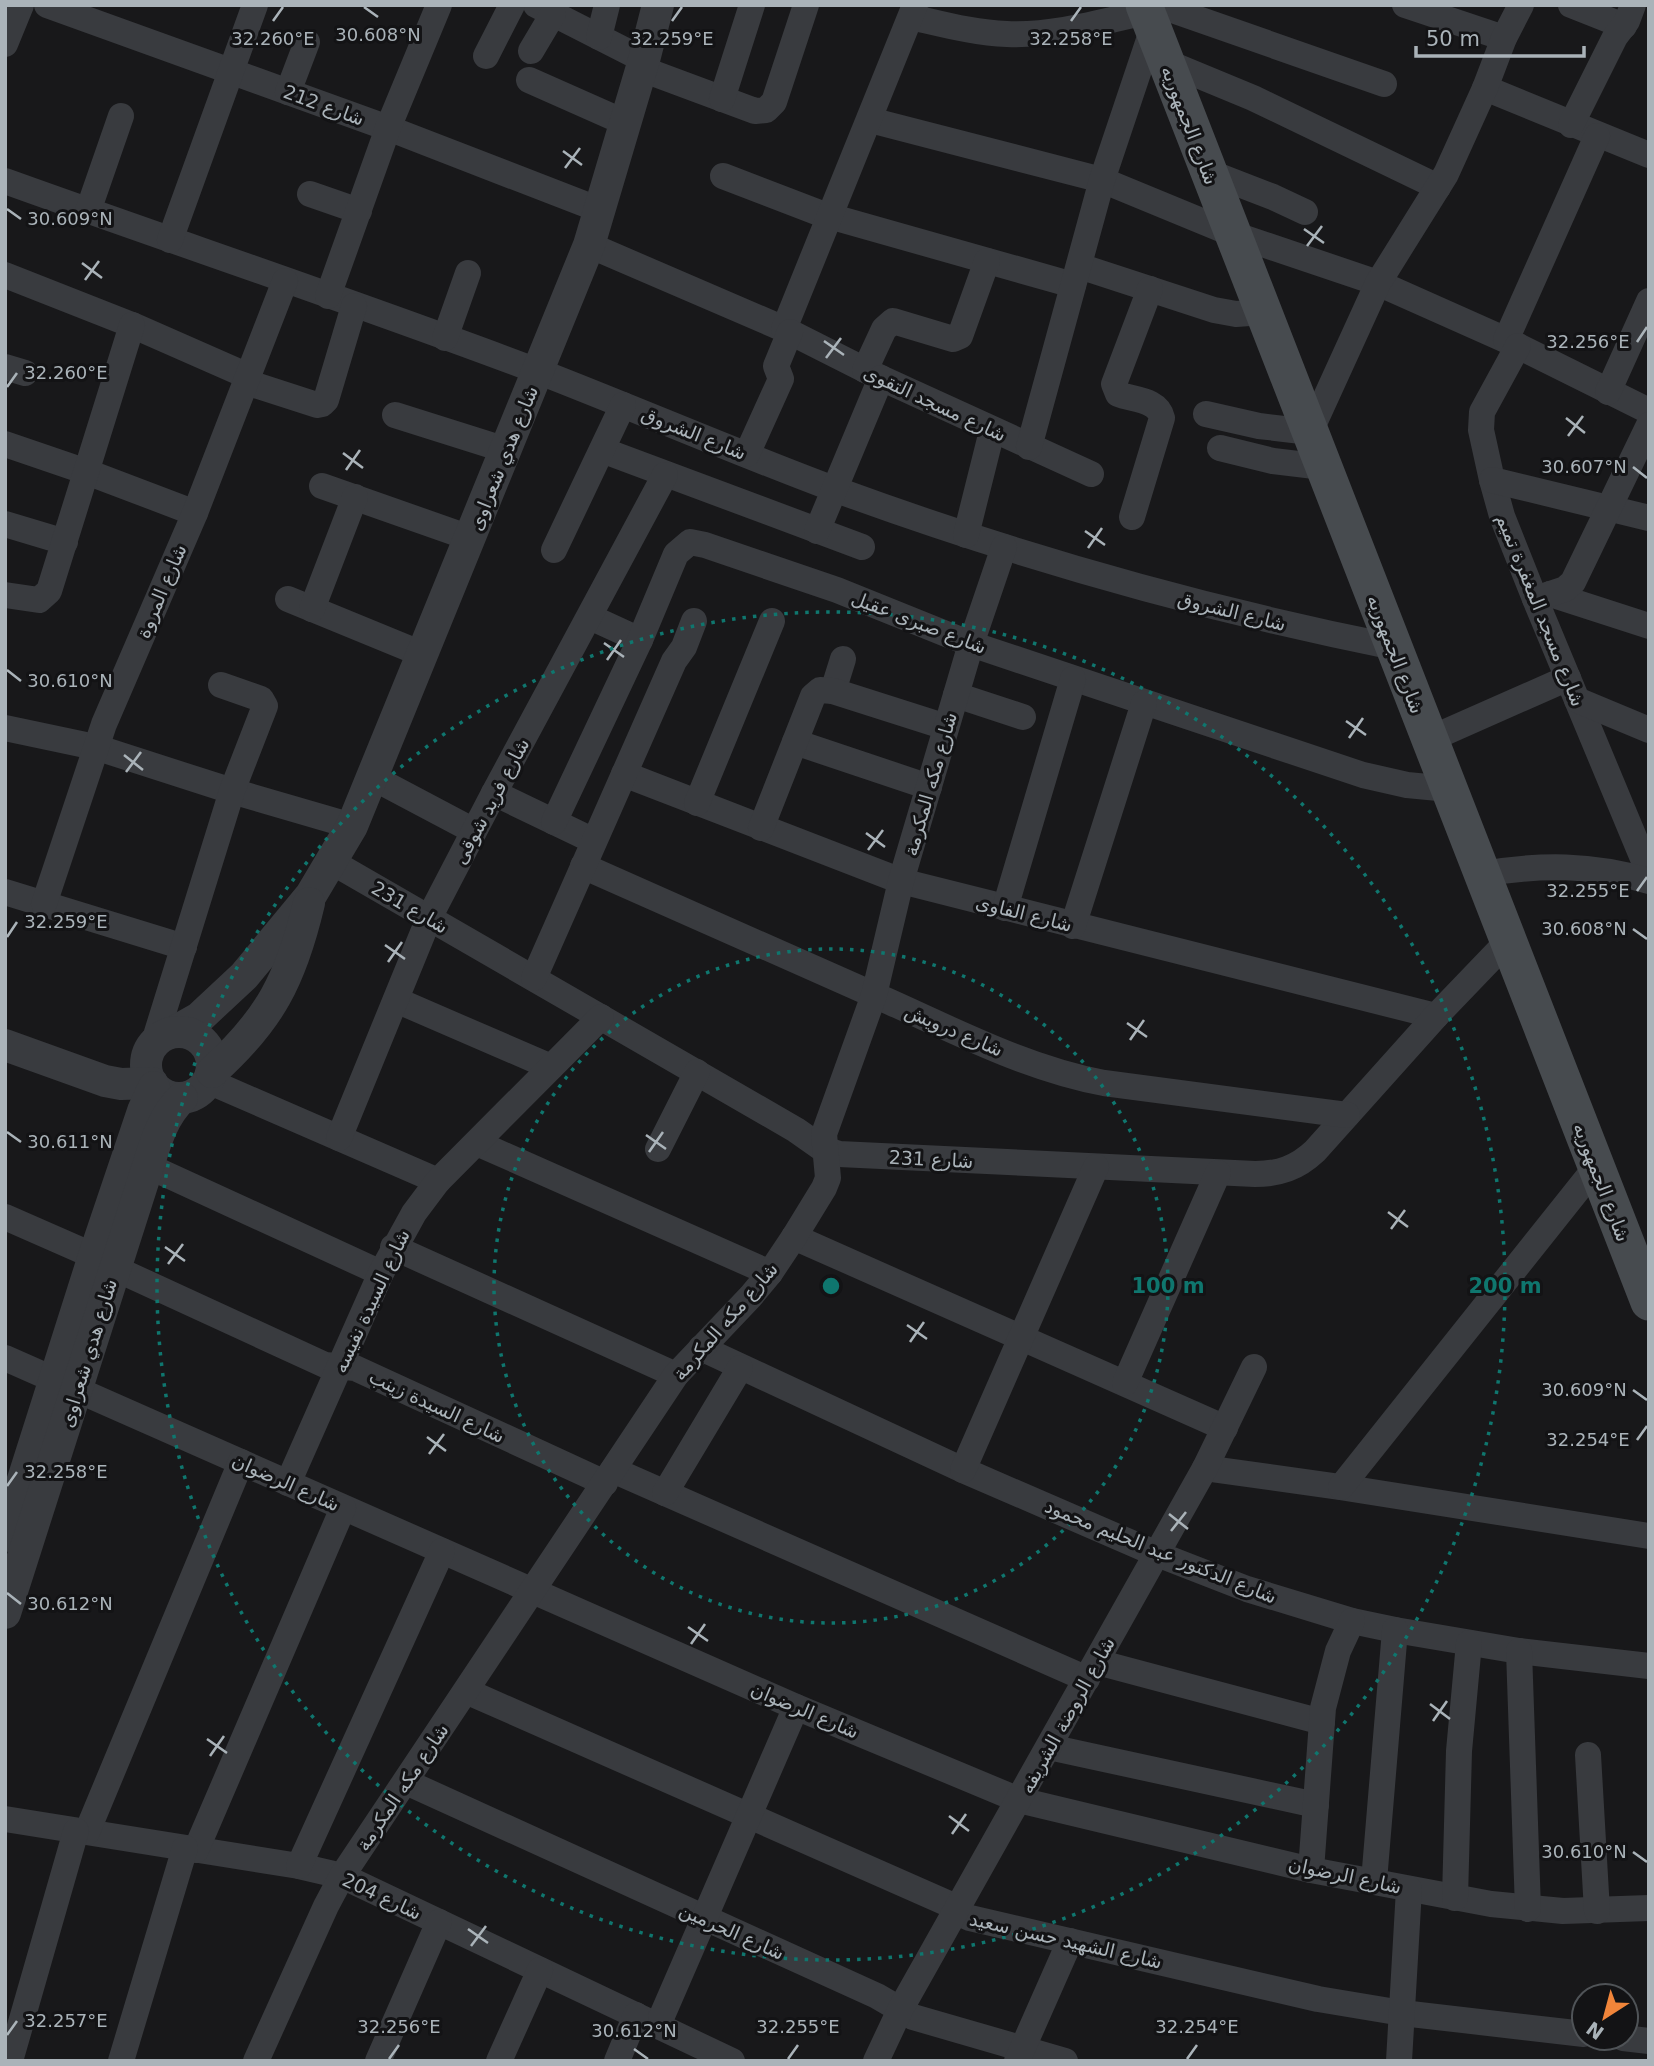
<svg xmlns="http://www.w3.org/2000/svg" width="1654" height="2066" font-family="'DejaVu Sans','Noto Naskh Arabic',sans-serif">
	<rect width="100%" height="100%" fill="#18181a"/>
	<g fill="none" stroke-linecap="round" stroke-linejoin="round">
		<g stroke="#393b3f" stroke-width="26">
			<polyline points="47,5 388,128 600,210"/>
			<polyline points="536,5 644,60"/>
			<polyline points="1158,5 1384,84"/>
			<polyline points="1405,5 1504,38"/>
			<polyline points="1571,5 1624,26"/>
			<path d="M911,17C942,24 975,33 1007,34C1054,36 1101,22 1146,12"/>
			<polyline points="599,37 607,5"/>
			<polyline points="5,44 21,5"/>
			<polyline points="531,51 553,14"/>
			<polyline points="486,56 512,5"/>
			<polyline points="1166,62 1253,98 1438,187"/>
			<polyline points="642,69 755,111 766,110 774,102 806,5"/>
			<polyline points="529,80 626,123"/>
			<polyline points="1485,88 1649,155"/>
			<polyline points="288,92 307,42"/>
			<polyline points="722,99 752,5"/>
			<polyline points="870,120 1102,180 1233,234 1378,283 1506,340 1649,411"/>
			<polyline points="1571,125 1615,37 1627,21 1633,5"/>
			<polyline points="1208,172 1273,197 1305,212"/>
			<polyline points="723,176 822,214 1073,285"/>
			<path d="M5,181C183,245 363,305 540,372C638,410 735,452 834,489C1017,556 1204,609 1394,647"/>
			<polyline points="310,194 359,211"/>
			<polyline points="88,211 121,116"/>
			<polyline points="170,240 255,5"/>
			<polyline points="589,245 784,329 881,378 1091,474"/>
			<polyline points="1079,266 1214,310 1236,314 1263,312"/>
			<polyline points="5,275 132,325 248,376"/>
			<polyline points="328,296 388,128 439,5"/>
			<polyline points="784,329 915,5"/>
			<polyline points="445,338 468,273"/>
			<polyline points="1506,340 1597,136"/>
			<polyline points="1518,346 1482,412 1481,430 1492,480 1502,516 1535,599 1649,873"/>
			<polyline points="5,367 25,373"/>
			<polyline points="865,370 884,329 893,321 953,339 960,336 987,261"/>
			<polyline points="246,382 317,405 322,404 326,400 354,306"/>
			<polyline points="1608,392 1649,301"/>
			<polyline points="1206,414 1259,426 1310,432 1378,283 1446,174 1485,88 1504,38 1521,5"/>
			<polyline points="395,415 506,450"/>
			<polyline points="5,444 87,472 195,513"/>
			<polyline points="1029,447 1102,180 1153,28"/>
			<polyline points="1220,448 1273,461 1323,467"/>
			<polyline points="602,450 862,547"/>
			<polyline points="747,454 781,379 776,366 790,332"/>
			<polyline points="1492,480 1649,518"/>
			<polyline points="322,486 470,538"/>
			<path d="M1132,517L1162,418C1158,399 1133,400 1118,394L1114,384L1150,289"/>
			<polyline points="5,524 65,542"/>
			<polyline points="817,531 881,378"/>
			<polyline points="966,535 992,431"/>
			<polyline points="554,550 623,405"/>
			<polyline points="1550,594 1649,626"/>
			<polyline points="5,595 39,600 49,591 132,325"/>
			<polyline points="288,599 422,654"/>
			<polyline points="1535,599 1565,589 1573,582 1649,425"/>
			<polyline points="312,609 355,497"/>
			<polyline points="590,617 640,640"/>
			<polyline points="833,691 843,659"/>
			<polyline points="956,695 1023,717"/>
			<polyline points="1577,700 1649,730"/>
			<polyline points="5,728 95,747 232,791 352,826"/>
			<polyline points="1430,739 1568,678"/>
			<polyline points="795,742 929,787"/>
			<polyline points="624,774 901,881 1436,1016"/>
			<polyline points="372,777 474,831"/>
			<polyline points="494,793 594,841"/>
			<polyline points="697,803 772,621"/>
			<polyline points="554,822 640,640 676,554 690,542 705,545 837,590 971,644 1363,775 1407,785 1449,789"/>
			<polyline points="761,828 813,696 820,690 833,691 946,727"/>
			<path d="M332,862L796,1130L823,1149L839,1154L1255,1174C1279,1174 1297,1168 1315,1151L1436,1016L1508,941"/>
			<path d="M583,866C685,911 787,957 890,1002C959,1033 1029,1069 1104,1083L1347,1115"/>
			<path d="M1482,874C1541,864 1591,864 1649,881"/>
			<polyline points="5,892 184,947"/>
			<polyline points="44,904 104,724 195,513 285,281"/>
			<polyline points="1005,908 1073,679"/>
			<polyline points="1073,926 1144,703"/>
			<polyline points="534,978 674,661 684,647 694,621"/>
			<polyline points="396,1000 551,1067"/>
			<polyline points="154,1042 232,791 265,706 261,699 221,685"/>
			<polyline points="208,1081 438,1181"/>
			<polyline points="339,1138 429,918 494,793 665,475"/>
			<polyline points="477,1143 770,1273"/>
			<polyline points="658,1149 697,1072"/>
			<polyline points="148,1166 381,1273"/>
			<polyline points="5,1217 94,1256"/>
			<polyline points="794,1237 1225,1428"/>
			<polyline points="393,1247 676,1375"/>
			<polyline points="114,1268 325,1365 355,1368 605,1483"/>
			<polyline points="701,1348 963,1470 1157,1554 1247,1589 1352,1621 1395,1630 1519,1651 1649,1666"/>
			<polyline points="5,1358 796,1707 1019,1800 1311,1870 1491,1904 1563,1911 1649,1908"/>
			<polyline points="1125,1383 1218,1173"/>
			<polyline points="1205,1468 1341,1487 1649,1536"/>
			<polyline points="613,1470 1087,1679"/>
			<polyline points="963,1470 1096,1167"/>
			<polyline points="288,1483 381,1273 414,1213 438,1181 601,1017"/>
			<polyline points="1341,1487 1596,1167"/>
			<polyline points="665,1493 740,1368"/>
			<polyline points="1519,1651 1528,1909"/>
			<polyline points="1097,1662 1322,1722"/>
			<polyline points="466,1691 949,1904 961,1914 970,1918 1318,1999 1402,2013 1584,2034"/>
			<polyline points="1049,1747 1316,1805"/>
			<polyline points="1588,1755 1597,1911"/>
			<polyline points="406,1782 877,1996 913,2017 1065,2061"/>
			<polyline points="5,1819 299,1866 342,1876 732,2061"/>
			<polyline points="87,1832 241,1462"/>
			<polyline points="196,1850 343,1508"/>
			<polyline points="299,1866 442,1551"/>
			<polyline points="1311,1870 1323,1708 1338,1651 1352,1621"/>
			<polyline points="1374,1881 1395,1630"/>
			<polyline points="1455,1898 1459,1751 1469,1643"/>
			<polyline points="658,2025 796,1707"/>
			<polyline points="1623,2038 1649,2041"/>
			<polyline points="10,2061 76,1831"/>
			<polyline points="121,2061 185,1848"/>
			<polyline points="256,2061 326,1906 342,1876 676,1375 751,1296 770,1273 794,1237 824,1188 828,1178 824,1134 874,995 901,881 971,644 1004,547"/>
			<polyline points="378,2061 439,1922"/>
			<polyline points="499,2061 540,1970"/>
			<polyline points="617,2061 636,2015"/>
			<polyline points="876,2061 900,2010 1205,1468 1254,1367"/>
			<polyline points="1017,2061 1070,1941"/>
			<polyline points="1399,2061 1409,1889"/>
		</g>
		<g stroke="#393b3f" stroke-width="32">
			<polyline points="174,1032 199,1018 244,976 311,895 352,826 589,245 644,60 658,5"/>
			<circle cx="179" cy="1065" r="33"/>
			<polyline points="5,1045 105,1081 121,1084 152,1083"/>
			<path d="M212,1072C270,1020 291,979 309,903"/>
			<polyline points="5,1536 94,1256 143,1111 154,1087"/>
			<path d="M5,1613L148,1166C156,1141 163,1116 182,1098"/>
		</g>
		<polyline stroke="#474b4f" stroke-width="37" points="1144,5 1649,1302"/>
	</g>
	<path fill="none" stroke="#aab3b9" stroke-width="2.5" d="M364,7L378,17M273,21L283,7M672,21L682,7M1071,21L1081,7M563,151L582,165M565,168L580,148M7,209L21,219M1304,229L1324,243M1307,246L1322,226M82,263L102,278M85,280L99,261M824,341L844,355M1637,342L1647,327M826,358L841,338M7,387L17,373M1566,418L1585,433M1568,436L1583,416M343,453L363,468M1633,467L1647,478M346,470L360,450M1085,531L1105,545M1088,548L1102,528M604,643L624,657M607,660L621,640M7,670L21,681M1346,721L1366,735M1349,738L1363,718M124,755L143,770M126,772L141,752M866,833L885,847M868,850L883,830M1637,891L1647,877M1633,929L1647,939M7,937L17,922M385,945L405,959M388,962L402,942M1127,1023L1147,1037M1130,1040L1144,1020M7,1132L21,1142M646,1135L666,1149M649,1152L663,1132M1388,1212L1408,1227M1391,1229L1405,1210M165,1247L185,1261M168,1264L183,1244M907,1325L927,1339M910,1342L924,1322M1633,1390L1647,1400M427,1437L446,1451M1637,1440L1647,1426M429,1454L444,1434M7,1486L17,1472M1169,1514L1188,1529M1171,1531L1186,1512M7,1593L21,1604M688,1627L708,1641M691,1644L705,1624M1430,1704L1450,1719M1433,1721L1447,1701M207,1739L227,1753M210,1756L224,1736M949,1816L969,1831M952,1834L966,1814M1633,1852L1647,1862M468,1929L488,1943M471,1946L486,1926M7,2035L17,2021M634,2049L648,2059M389,2059L399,2045M788,2059L798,2045M1187,2059L1197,2045"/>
	<g fill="none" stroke="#0f766e" stroke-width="3.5" stroke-dasharray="3.5 7">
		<circle cx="831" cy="1286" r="337"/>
		<circle cx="831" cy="1286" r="674"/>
	</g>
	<g text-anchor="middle" stroke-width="6" stroke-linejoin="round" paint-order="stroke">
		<g font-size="19" fill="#aab3b9" stroke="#131315">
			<text transform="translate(324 105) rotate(20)" y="7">شارع 212</text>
			<text transform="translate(1190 125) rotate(69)" y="7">شارع الجمهوريه</text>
			<text transform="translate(935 403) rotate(25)" y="7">شارع مسجد التقوى</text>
			<text transform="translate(694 433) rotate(22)" y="7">شارع الشروق</text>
			<text transform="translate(503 458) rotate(-68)" y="7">شارع هدي شعراوى</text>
			<text transform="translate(161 591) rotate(-67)" y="7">شارع المروة</text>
			<text transform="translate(1541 610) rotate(68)" y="7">شارع مسجد المغفرة تميم</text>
			<text transform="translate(1232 611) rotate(14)" y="7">شارع الشروق</text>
			<text transform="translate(919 622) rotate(21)" y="7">شارع صبرى عقيل</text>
			<text transform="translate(1396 654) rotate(69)" y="7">شارع الجمهوريه</text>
			<text transform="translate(930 784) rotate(-74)" y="7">شارع مكه المكرمة</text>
			<text transform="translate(491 801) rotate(-62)" y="7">شارع فريد شوقى</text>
			<text transform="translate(410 907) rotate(30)" y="7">شارع 231</text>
			<text transform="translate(1024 913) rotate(14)" y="7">شارع الفاوى</text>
			<text transform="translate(954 1030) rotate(23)" y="7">شارع درويش</text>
			<text transform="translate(931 1159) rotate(3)" y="7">شارع 231</text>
			<text transform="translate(1602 1182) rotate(69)" y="7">شارع الجمهوريه</text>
			<text transform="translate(371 1301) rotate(-65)" y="7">شارع السيدة نفيسه</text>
			<text transform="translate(725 1321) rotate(-49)" y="7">شارع مكه المكرمة</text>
			<text transform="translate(88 1353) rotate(-73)" y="7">شارع هدي شعراوى</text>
			<text transform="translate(437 1406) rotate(25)" y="7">شارع السيدة زينب</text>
			<text transform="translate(286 1482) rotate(24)" y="7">شارع الرضوان</text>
			<text transform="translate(1161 1551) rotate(22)" y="7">شارع الدكتور عبد الحليم محمود</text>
			<text transform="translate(805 1710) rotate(23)" y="7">شارع الرضوان</text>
			<text transform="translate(1067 1715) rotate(-61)" y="7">شارع الروضة الشريفه</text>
			<text transform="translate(402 1787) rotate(-56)" y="7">شارع مكه المكرمة</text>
			<text transform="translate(1345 1875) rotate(12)" y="7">شارع الرضوان</text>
			<text transform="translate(382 1896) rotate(25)" y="7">شارع 204</text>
			<text transform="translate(732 1931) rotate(24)" y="7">شارع الحرمين</text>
			<text transform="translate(1066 1940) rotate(13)" y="7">شارع الشهيد حسن سعيد</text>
		</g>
	</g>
	<g font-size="18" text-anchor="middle" fill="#aab3b9" stroke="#131315" stroke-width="6" stroke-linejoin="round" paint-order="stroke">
		<text x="378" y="41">30.608°N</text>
		<text x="273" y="45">32.260°E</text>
		<text x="672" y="45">32.259°E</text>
		<text x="1071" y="45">32.258°E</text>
		<text x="70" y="225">30.609°N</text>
		<text x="1588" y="348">32.256°E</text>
		<text x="66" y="379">32.260°E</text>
		<text x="1584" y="473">30.607°N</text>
		<text x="70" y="687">30.610°N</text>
		<text x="1588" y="897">32.255°E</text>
		<text x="66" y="928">32.259°E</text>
		<text x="1584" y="935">30.608°N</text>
		<text x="70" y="1148">30.611°N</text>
		<text x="1584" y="1396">30.609°N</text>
		<text x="1588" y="1446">32.254°E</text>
		<text x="66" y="1478">32.258°E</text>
		<text x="70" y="1610">30.612°N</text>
		<text x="1584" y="1858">30.610°N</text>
		<text x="66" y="2027">32.257°E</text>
		<text x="399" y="2033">32.256°E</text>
		<text x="798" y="2033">32.255°E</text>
		<text x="1197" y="2033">32.254°E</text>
		<text x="634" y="2037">30.612°N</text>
	</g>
	<circle cx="831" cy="1286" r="10" fill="#0f766e" stroke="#131315" stroke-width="3.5"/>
	<g font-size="21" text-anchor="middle" font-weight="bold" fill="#0f766e" stroke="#131315" stroke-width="6" stroke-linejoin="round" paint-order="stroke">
		<text x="1168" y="1293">100 m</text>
		<text x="1505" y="1293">200 m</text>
	</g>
	<rect width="1654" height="2066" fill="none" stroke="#aab3b9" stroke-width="14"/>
	<g transform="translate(1605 2017) rotate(216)"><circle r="33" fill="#131315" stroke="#4f5357" stroke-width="2"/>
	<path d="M0-5L12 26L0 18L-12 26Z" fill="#f0853a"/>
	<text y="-10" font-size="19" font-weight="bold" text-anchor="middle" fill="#aab3b9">N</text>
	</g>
	<path d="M1416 46v10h168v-10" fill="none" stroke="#aab3b9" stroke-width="3.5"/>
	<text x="1426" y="46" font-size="21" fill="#aab3b9" stroke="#131315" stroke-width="5" paint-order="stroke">50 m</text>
</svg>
